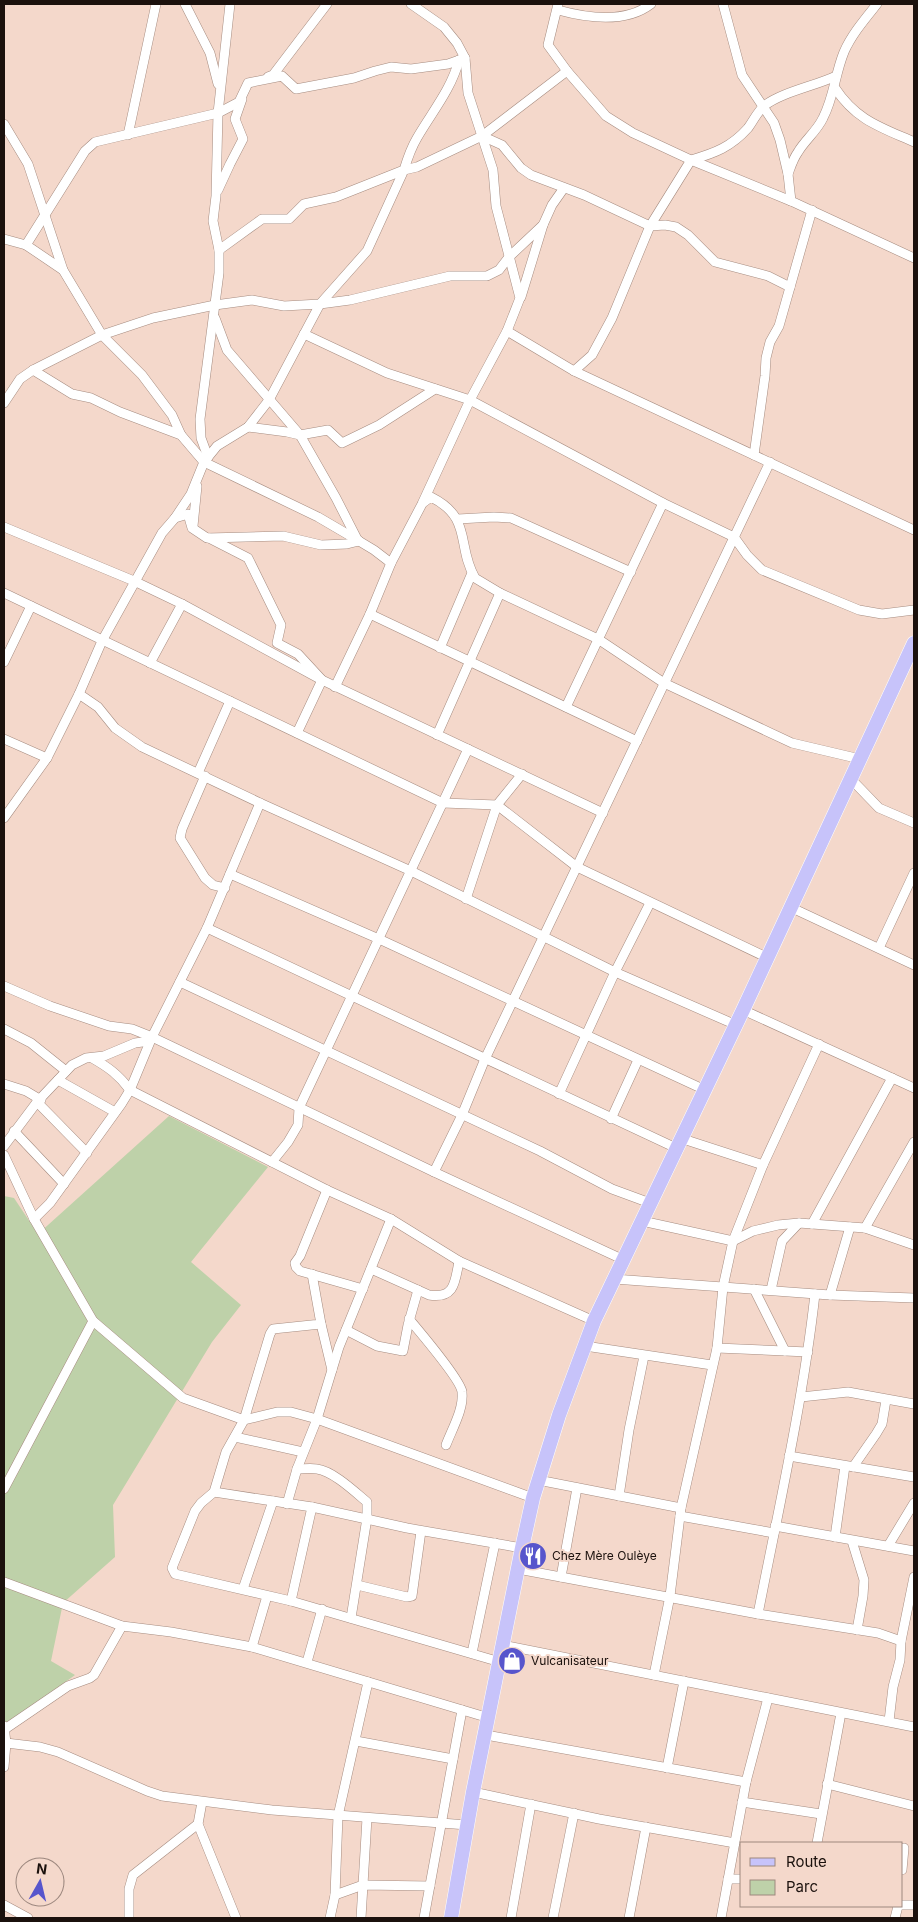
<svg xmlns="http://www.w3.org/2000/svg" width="918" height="1922" font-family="Inter,sans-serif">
	<rect width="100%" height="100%" fill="#f4d8cb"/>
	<polygon fill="#bed1a9" points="169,1116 268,1167 191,1262 241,1305 212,1342 113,1505 115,1557 63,1603 51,1661 75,1675 4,1727 4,1196 14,1198 38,1234"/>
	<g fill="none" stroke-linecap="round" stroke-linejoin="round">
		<g stroke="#a68c80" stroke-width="10">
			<g id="street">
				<polyline points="185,4 210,53 218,84"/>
				<polyline points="558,4 548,45 567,71 606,116 633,133 691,160 791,201"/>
				<polyline points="723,4 742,75 774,123 780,140 788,174 791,201 914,258"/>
				<path d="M558,10C587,18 625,24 651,4"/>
				<polyline points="268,77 273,75 327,4"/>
				<path d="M835,88C856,120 880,127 914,142"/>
				<polyline points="4,124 28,164 63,270 102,335 142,375 172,415 181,435"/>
				<polyline points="128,135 156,4"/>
				<polyline points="482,136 502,145 521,168 531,175 584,195 650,226 665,225 676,227 688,235 715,262 768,276 790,287"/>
				<path d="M788,174C791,166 793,159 798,152C805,140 817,131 823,118C834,97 835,74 844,52C852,34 865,19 877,4"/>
				<polyline points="218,190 230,164 243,139 235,119 242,99"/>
				<polyline points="4,239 26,245 63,270"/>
				<polyline points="26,245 85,151 95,142 218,113 239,102 248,83 282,76 296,89 354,78 375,71 391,67 411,69 448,64 465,58"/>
				<path d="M219,250L262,219H289L304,204L336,197L404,170C407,160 411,148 417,138C432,112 451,90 459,60"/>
				<polyline points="521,297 543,225"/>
				<polyline points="215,318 227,350 300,435 336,498 358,541"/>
				<polyline points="507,331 574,371 914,530"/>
				<polyline points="304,334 387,373 470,400 663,503 734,537 747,555 762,570 859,610 882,614 914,610"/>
				<polyline points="33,370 72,394 91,398 120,412 181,435 204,462 318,517 359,541"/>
				<path d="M574,371L592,355L612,318L650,226L691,160C715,153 731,147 748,128C753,121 758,111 764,106C782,92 815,86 836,76"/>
				<polyline points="4,403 20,379 33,370 102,335 153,318 215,305 252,300 284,306 320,304 350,300 450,276 487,276 499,270 509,257 543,225 552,205 564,188"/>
				<polyline points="248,427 287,432 300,435 328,430 342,443 379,425 435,389"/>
				<polyline points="754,455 765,376 766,358 770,342 779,326 812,210"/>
				<polyline points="208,457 201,438 200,419 219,273 219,250 213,221 216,196 218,113 230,4"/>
				<path d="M424,502L431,497C473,518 456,545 475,578L500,593L598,639L664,683L792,743L860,759"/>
				<polyline points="175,518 191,494 204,462 217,446 248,427 269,400 320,304 367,251 404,170 417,167 482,136 567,71"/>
				<polyline points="458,519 494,517 511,518 631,572"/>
				<polyline points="193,526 197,486"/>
				<polyline points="4,527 134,581 182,604 322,680 603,813"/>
				<polyline points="209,538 248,558 281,625 277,643 298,654 322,680 297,733"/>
				<polyline points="4,593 443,803 497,805 577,867 768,958"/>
				<polyline points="370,614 637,741"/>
				<polyline points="440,648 472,573"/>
				<polyline points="4,662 31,606"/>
				<polyline points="150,663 182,604"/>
				<polyline points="335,687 370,614 391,563 422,504 470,400 507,331 520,298 496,206 493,170 468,93 465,58 457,43 444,27 411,4"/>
				<polyline points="79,694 98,707 115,728 142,747 260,803 411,871 615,972 736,1025"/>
				<polyline points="566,707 663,503"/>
				<polyline points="437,735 500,593"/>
				<polyline points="4,739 47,758"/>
				<polyline points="198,773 230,701"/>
				<polyline points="205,776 182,829 180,838 205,878 213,885 225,888"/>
				<polyline points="851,779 879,808 914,823"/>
				<polyline points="4,818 47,758 79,694 102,641 162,533 175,518 188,514 192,528 207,538 283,536 321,545 347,544 359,541 374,550 391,563"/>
				<polyline points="230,874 379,939 705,1090"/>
				<polyline points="466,899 497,805 522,774"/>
				<polyline points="790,907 914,965"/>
				<polyline points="207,928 676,1148"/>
				<polyline points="879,948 914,873"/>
				<polyline points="180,982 540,1151 612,1189 650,1203"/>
				<polyline points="4,986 50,1006 109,1026 132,1029 152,1037 434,1172 624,1260"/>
				<polyline points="743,1010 914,1088"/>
				<polyline points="4,1029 31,1043 66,1071"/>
				<path d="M92,1058C108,1067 119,1075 130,1090L327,1190L391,1219L459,1261L594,1321"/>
				<polyline points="58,1080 115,1112"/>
				<polyline points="4,1084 26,1091 41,1100"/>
				<polyline points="559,1094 615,972 650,903"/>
				<polyline points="37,1102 87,1153"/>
				<polyline points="611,1119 638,1060"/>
				<polyline points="14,1131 64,1184"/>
				<polyline points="680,1138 763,1165"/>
				<polyline points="4,1146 37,1102 72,1065 86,1058 104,1056 135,1043 150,1041"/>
				<polyline points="4,1155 34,1219 93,1321 183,1398 244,1420 277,1412 291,1412 317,1419 533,1498"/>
				<polyline points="272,1162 288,1142 298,1125 299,1108 468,749"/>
				<polyline points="434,1172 462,1115 485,1059 770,462"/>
				<polyline points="327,1190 300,1256 295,1263 296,1267 300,1271 363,1289"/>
				<polyline points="34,1219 50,1203 122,1103 130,1090 152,1037 207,928 260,803"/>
				<polyline points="642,1221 733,1241 753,1231 778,1225 799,1223 865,1228 914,1245"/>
				<polyline points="812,1224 892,1078"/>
				<polyline points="865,1228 914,1142"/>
				<path d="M371,1269L429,1295C455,1299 455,1282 459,1261"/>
				<polyline points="312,1274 321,1324 273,1329 270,1334 244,1420 226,1452 214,1492 201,1503 195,1511 172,1568 175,1574 291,1601 500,1662"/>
				<polyline points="614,1279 830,1295 914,1298"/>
				<polyline points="754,1289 785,1351"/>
				<polyline points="771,1290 782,1241 799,1223"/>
				<polyline points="830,1295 850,1227"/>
				<path d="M409,1319C419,1331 461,1380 462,1392C464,1409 452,1429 446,1445"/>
				<polyline points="321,1324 332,1370"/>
				<polyline points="346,1330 377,1346 403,1351 408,1325 418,1290"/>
				<polyline points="585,1346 712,1365"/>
				<polyline points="717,1348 808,1352"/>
				<polyline points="801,1397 848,1392 914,1404"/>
				<polyline points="235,1437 303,1452"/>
				<polyline points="789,1456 914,1477"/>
				<polyline points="853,1467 876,1434 882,1424 886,1400"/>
				<path d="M297,1469C303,1469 311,1468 317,1469C333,1471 355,1492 367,1502V1518L351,1618"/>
				<polyline points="538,1480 681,1508"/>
				<polyline points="4,1489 93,1321"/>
				<polyline points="214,1492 312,1507 407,1528 522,1548"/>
				<polyline points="619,1496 629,1430 644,1356"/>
				<polyline points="287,1504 297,1469 317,1419 339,1347 391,1219"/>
				<polyline points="680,1516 774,1533"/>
				<polyline points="775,1526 914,1551"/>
				<polyline points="835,1537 845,1466"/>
				<polyline points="852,1541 864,1580 863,1596 857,1630"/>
				<polyline points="888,1546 914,1503"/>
				<polyline points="518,1569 758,1614 878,1633 901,1641"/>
				<polyline points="561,1577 577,1488"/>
				<polyline points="4,1582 122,1626 171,1632 252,1647 489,1718"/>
				<polyline points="357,1585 407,1597 412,1596 421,1531"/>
				<polyline points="243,1589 273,1501"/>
				<polyline points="291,1601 312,1507"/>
				<path d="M758,1614C779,1507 803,1401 815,1294"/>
				<polyline points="503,1645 914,1727"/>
				<polyline points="252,1647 267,1596"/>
				<polyline points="472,1653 495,1543"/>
				<polyline points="307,1662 322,1609"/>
				<polyline points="654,1675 670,1596 681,1508 717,1348 723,1287 733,1241 763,1165 819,1044"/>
				<polyline points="889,1721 893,1687 900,1660 901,1641 914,1577"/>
				<polyline points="4,1726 6,1743 4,1767"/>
				<polyline points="5,1729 68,1686 90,1678 94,1675 122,1626"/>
				<polyline points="486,1735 746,1782"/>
				<polyline points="356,1741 453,1759"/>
				<polyline points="6,1743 40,1747 58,1752 147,1791 162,1796 272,1810 467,1825"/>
				<polyline points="667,1768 684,1681"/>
				<polyline points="827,1784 914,1806"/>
				<polyline points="473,1792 599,1819 735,1843"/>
				<polyline points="202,1802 198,1824 236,1918"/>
				<polyline points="742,1802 821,1814"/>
				<polyline points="817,1843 841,1713"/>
				<polyline points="902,1870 904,1848"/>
				<polyline points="728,1879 742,1879"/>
				<polyline points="335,1895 363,1885 430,1886"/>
				<polyline points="4,1905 28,1918"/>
				<polyline points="902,1905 914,1905"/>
				<polyline points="129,1918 129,1889 133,1875 198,1824"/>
				<polyline points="330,1918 335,1895 338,1816 368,1682"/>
				<polyline points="361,1918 367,1818"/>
				<polyline points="424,1918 462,1710"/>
				<polyline points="511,1918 531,1804"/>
				<polyline points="553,1918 574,1813"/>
				<polyline points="629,1918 646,1827"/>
				<polyline points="721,1918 746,1782 768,1698"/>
				<polyline points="895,1918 898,1906"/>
			</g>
		</g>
		<g stroke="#fff" stroke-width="15">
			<polyline id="primary" points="451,1918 473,1792 522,1548 533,1498 559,1415 594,1321 743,1010 914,643"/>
		</g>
		<use href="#street" stroke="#fff" stroke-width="9"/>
		<use href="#primary" stroke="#c7c3fa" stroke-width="14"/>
	</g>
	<defs>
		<g id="restaurant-disc" transform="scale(1.4375)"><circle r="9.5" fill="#5755cc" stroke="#f4d8cb"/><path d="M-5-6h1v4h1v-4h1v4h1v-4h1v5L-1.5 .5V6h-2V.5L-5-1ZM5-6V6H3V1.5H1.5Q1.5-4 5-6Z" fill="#fff"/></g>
		<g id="shop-disc" transform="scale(1.4375)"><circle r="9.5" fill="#5755cc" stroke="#f4d8cb"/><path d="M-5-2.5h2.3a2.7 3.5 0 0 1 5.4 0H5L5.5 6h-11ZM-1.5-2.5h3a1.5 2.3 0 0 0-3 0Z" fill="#fff"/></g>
	</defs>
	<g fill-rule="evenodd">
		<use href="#restaurant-disc" x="533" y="1556"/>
		<use href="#shop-disc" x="512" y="1661"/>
	</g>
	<g text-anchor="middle" stroke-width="4" stroke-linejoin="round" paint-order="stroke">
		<g font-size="12" fill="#1b110d" stroke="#f4d8cb" text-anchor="start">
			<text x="552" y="1560">Chez Mère Oulèye</text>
			<text x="531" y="1665">Vulcanisateur</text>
		</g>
	</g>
	<rect width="918" height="1922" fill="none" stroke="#1b110d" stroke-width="10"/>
	<rect x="740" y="1842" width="162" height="65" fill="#f4d8cb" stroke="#9d887f"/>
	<rect x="750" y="1858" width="25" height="8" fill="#c7c3fa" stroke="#9d887f"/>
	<text x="786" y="1867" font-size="15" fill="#1b110d">Route</text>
	<rect x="750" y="1880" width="25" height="15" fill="#bed1a9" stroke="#9d887f"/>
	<text x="786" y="1892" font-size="15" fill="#1b110d">Parc</text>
	<g transform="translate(40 1882) rotate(8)"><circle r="24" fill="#f4d8cb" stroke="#9d887f"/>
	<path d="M0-4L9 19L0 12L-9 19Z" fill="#5755cc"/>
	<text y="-8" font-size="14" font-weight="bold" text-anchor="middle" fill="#1b110d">N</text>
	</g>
</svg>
